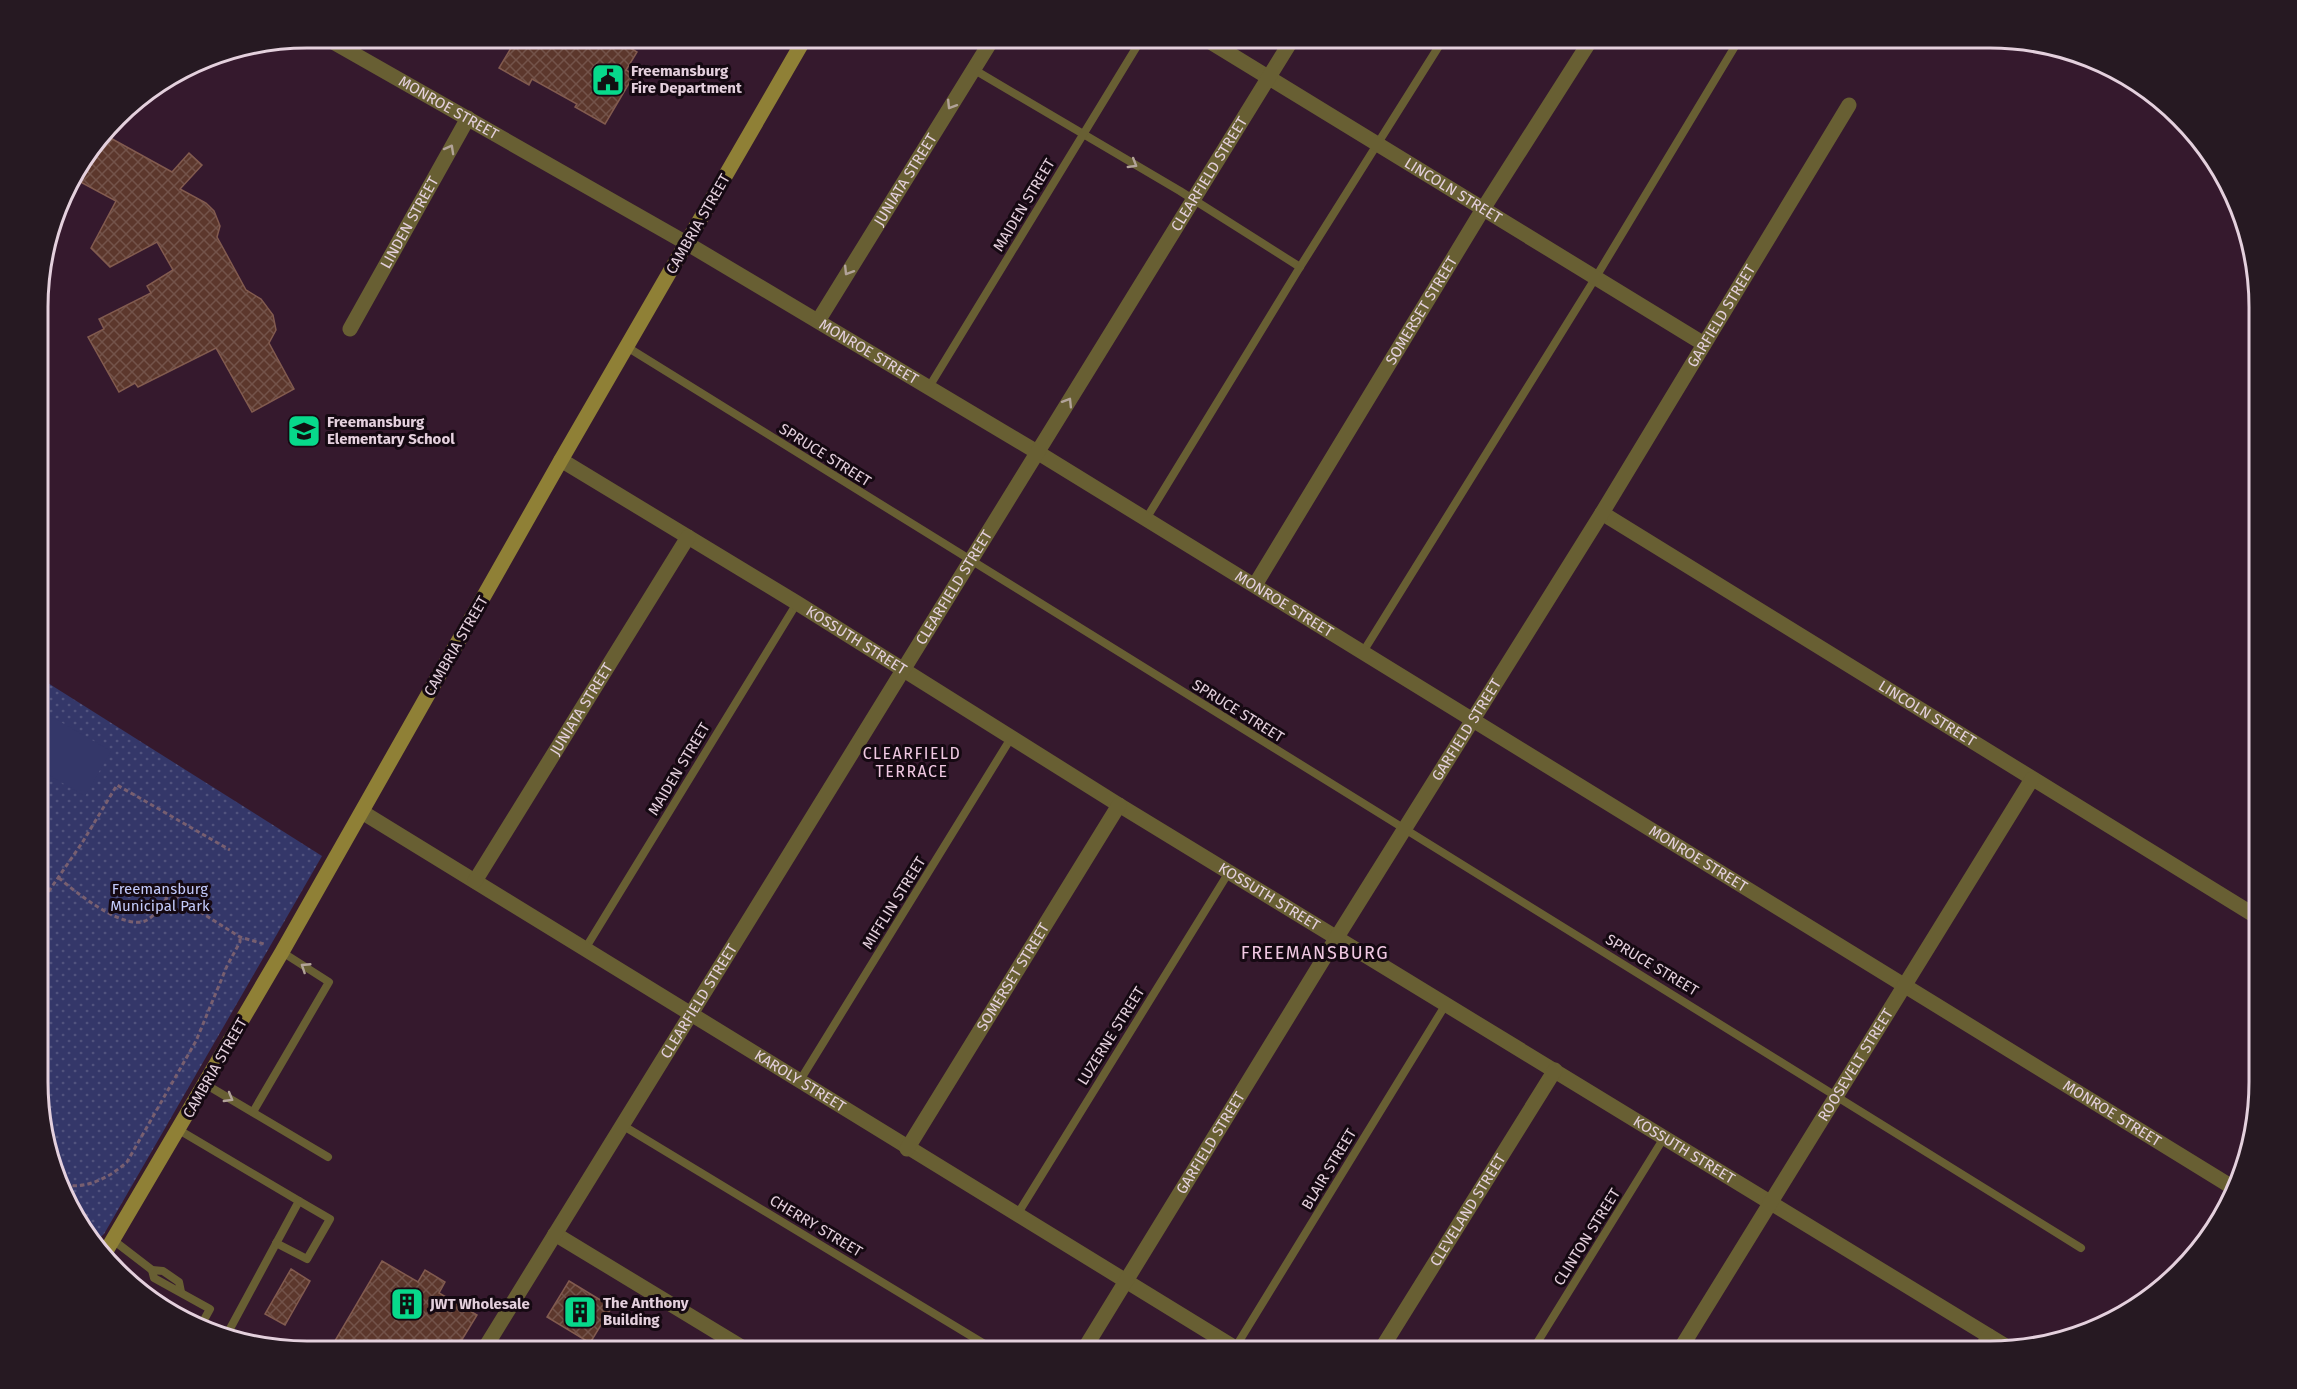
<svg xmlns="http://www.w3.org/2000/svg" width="2297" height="1389" font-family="'Fira Sans',sans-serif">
	<defs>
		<pattern id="park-dots" width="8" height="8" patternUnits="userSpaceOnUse" patternTransform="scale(1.5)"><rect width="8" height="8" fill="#343769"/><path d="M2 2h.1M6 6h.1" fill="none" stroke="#51537e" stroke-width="1.8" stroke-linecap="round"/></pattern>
		<pattern id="building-cross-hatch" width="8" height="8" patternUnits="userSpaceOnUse" patternTransform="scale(1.5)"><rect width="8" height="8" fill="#5c372c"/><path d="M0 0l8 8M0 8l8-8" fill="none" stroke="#73534a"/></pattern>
	</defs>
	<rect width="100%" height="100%" fill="#35192d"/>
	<polygon fill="url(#park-dots)" points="40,678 322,856 104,1234 94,1243 83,1232 40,1117"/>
	<polygon fill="#343769" points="40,710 111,751 85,796 40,770"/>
	<g fill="url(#building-cross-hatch)" stroke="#825b4f" stroke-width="1.5">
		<polygon points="517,38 625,38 622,43 637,52 626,70 634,75 605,124 575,107 577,104 532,79 529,85 499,68"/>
		<polygon points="105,135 172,172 189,153 202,165 180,189 206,203 214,211 220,226 217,237 246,290 261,299 273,315 276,330 269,343 294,389 252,412 216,348 138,387 135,383 119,392 88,337 104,329 99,319 151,293 147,286 173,270 157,242 110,267 91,248 116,201 73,178"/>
		<polygon points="382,1261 418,1282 425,1270 445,1282 439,1293 477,1315 455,1351 329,1351"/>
		<polygon points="291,1269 310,1281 285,1325 265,1314"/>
		<polygon points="569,1281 612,1307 590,1343 547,1317"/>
	</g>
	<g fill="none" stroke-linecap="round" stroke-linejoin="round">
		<g stroke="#785f70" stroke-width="3" stroke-dasharray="4.5 3" stroke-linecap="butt">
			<path d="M59,878C75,892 123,930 145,921C156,916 164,902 170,893L240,937L264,944"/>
			<polyline points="40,904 82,843 117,785 230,850"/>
			<path d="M65,1185C88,1189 110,1177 127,1162L196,1041L227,966L240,942V937"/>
		</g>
		<g stroke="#685f33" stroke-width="8">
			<polyline points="973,69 1180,191 1300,267"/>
			<path d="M627,347C1111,649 1599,944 2081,1248"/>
			<polyline points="929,387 1142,38"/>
			<polyline points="1146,519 1300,267 1444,38"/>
			<polyline points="1363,652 1596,277 1740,38"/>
			<polyline points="585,949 797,603"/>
			<polyline points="799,1082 1011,738"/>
			<polyline points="205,1084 328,1157"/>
			<polyline points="253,1112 329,982 282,952"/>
			<polyline points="622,1125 996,1351"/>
			<polyline points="179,1130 299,1201 225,1338"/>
			<polyline points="1017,1215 1229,872"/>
			<polyline points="113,1240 152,1270 163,1271 179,1282 181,1292"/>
			<polyline points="276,1243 307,1259 330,1219 299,1201"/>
			<polyline points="152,1270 154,1278 210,1309 200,1327"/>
			<polyline points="490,1340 508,1351"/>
			<polyline points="1235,1348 1446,1004"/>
			<polyline points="1532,1351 1665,1136"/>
		</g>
		<g stroke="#685f33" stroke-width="15">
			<path id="s1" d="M326,38L688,244L1037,452L2232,1187"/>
			<path id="s2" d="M1204,38L1704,344"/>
			<path id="s3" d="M818,321L993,38"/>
			<path id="s4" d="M350,329L468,118"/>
			<path id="s5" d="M561,460L797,603L1119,805L2012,1350"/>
			<path id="s6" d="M1602,513L2254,915"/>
			<path id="s7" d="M1255,585L1483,209L1592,38"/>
			<path id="s8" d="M362,812L1240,1351"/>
			<path id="s9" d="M475,881L688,537"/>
			<path id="s10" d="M907,1149L1119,805"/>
			<polyline points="555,1234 748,1351"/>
			<path id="s11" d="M483,1351L1293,38"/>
			<path id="s12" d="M1083,1351L1337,937L1602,513L1849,105"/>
			<path id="s13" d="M1380,1351L1555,1070"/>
			<path id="s14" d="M1679,1351L2032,779"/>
			<polyline points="1980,1351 1989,1336"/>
		</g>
		<polyline stroke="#8f8036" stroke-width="15" points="105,1253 282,952 561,460 805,38"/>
	</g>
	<defs><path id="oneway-chevron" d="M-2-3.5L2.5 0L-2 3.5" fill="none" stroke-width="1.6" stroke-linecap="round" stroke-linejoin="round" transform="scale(1.5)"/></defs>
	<g stroke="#b2a399">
		<use href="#oneway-chevron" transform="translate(951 105) rotate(122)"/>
		<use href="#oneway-chevron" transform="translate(450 149) rotate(-61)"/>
		<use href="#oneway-chevron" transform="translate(1133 164) rotate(31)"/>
		<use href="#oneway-chevron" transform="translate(848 271) rotate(122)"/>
		<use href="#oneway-chevron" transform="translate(1068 402) rotate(-58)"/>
		<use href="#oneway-chevron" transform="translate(305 967) rotate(-147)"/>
		<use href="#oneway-chevron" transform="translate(229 1098) rotate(30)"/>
	</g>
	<defs>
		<g id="civic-square" transform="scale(1.725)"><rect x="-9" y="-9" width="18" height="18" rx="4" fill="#07d98b" stroke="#150912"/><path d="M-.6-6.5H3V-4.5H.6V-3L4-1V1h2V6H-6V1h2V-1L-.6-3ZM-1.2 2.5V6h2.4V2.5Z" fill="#111"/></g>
		<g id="school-square" transform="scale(1.725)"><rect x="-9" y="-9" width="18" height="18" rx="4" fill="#07d98b" stroke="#150912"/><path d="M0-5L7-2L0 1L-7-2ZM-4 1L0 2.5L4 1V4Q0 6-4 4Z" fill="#111"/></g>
		<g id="building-square" transform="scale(1.725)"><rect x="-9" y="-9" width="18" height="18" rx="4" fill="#07d98b" stroke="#150912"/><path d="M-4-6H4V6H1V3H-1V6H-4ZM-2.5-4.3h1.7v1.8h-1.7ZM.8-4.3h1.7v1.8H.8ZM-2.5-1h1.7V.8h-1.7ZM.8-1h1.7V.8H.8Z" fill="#111"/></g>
	</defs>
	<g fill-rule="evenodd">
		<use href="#civic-square" x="608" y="80"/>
		<use href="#school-square" x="304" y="431"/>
		<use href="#building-square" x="407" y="1304"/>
		<use href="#building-square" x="580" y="1312"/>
	</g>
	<g text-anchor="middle" stroke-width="6" stroke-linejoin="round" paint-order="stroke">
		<g font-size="15" font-weight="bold" fill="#e4d0dd" stroke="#150912" text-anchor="start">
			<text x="631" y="76">Freemansburg<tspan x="631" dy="17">Fire Department</tspan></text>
			<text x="327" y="427">Freemansburg<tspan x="327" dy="17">Elementary School</tspan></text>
			<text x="603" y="1308">The Anthony<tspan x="603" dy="17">Building</tspan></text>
			<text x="430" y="1309">JWT Wholesale</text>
		</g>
		<g font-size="15" fill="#e4d0dd" stroke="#150912">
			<text dy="5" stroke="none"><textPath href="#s1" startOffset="141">MONROE STREET</textPath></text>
			<text dy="5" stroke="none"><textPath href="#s11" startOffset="1383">CLEARFIELD STREET</textPath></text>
			<text dy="5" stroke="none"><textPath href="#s3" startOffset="166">JUNIATA STREET</textPath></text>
			<text dy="5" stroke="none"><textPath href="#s2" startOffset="292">LINCOLN STREET</textPath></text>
			<text transform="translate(1024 205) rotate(-59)" y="5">MAIDEN STREET</text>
			<text dy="5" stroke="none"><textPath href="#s4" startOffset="122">LINDEN STREET</textPath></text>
			<text transform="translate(698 224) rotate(-60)" y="5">CAMBRIA STREET</text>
			<text dy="5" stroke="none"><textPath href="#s7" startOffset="321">SOMERSET STREET</textPath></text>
			<text dy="5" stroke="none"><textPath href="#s12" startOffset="1216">GARFIELD STREET</textPath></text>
			<text dy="5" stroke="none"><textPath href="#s1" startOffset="627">MONROE STREET</textPath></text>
			<text transform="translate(825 455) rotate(32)" y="5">SPRUCE STREET</text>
			<text dy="5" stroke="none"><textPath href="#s11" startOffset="897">CLEARFIELD STREET</textPath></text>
			<text dy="5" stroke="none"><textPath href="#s1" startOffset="1113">MONROE STREET</textPath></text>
			<text dy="5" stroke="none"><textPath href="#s5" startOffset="346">KOSSUTH STREET</textPath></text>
			<text transform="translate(456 646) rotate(-60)" y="5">CAMBRIA STREET</text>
			<text dy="5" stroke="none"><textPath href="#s9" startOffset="202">JUNIATA STREET</textPath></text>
			<text transform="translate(1238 711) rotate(32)" y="5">SPRUCE STREET</text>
			<text dy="5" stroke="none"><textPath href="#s6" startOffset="382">LINCOLN STREET</textPath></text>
			<text dy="5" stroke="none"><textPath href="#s12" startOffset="730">GARFIELD STREET</textPath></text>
			<text transform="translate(679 769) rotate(-59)" y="5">MAIDEN STREET</text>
			<text dy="5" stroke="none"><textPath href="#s1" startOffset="1599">MONROE STREET</textPath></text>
			<text dy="5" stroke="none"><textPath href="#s5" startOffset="832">KOSSUTH STREET</textPath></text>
			<text transform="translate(894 903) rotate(-58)" y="5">MIFFLIN STREET</text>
			<text transform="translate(1652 965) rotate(31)" y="5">SPRUCE STREET</text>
			<text dy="5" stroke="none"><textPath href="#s10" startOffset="202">SOMERSET STREET</textPath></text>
			<text dy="5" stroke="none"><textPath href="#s11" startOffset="411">CLEARFIELD STREET</textPath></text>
			<text transform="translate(1111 1036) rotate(-58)" y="5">LUZERNE STREET</text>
			<text dy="5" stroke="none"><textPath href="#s14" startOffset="336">ROOSEVELT STREET</textPath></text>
			<text transform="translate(215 1068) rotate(-60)" y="5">CAMBRIA STREET</text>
			<text dy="5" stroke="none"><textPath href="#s8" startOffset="514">KAROLY STREET</textPath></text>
			<text dy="5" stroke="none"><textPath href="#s1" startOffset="2085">MONROE STREET</textPath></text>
			<text dy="5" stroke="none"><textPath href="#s12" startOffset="244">GARFIELD STREET</textPath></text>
			<text dy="5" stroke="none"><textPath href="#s5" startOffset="1318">KOSSUTH STREET</textPath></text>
			<text transform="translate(1329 1169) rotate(-59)" y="5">BLAIR STREET</text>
			<text dy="5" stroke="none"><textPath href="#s13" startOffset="166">CLEVELAND STREET</textPath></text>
			<text transform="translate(816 1226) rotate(31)" y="5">CHERRY STREET</text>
			<text transform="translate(1587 1237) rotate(-58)" y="5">CLINTON STREET</text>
		</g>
		<g font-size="15" fill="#c3cafb" stroke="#150912">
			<text x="160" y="894">Freemansburg<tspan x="160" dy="17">Municipal Park</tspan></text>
		</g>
		<g font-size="16" letter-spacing="1.5" fill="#f0c8e2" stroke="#150912">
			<text x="912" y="759">CLEARFIELD<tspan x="912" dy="18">TERRACE</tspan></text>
		</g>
		<g font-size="18" letter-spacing="1.5" fill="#f0c8e2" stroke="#150912">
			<text x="1315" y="959">FREEMANSBURG</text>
		</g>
	</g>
	<path d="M0 0H2297V1389H0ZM307 48H1990A259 259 0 0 1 2249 307V1082A259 259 0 0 1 1990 1341H307A259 259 0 0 1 48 1082V307A259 259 0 0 1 307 48Z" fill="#261922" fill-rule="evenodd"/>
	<path fill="none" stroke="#e4d0dd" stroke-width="3" d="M307 48H1990A259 259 0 0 1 2249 307V1082A259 259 0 0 1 1990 1341H307A259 259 0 0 1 48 1082V307A259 259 0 0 1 307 48Z"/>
</svg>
